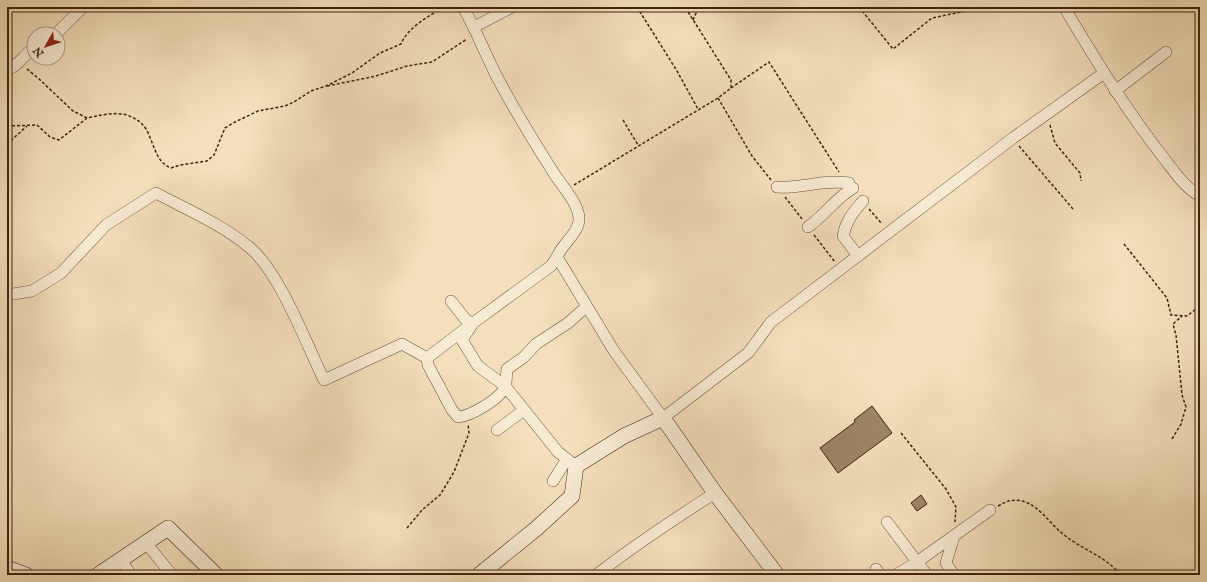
<svg xmlns="http://www.w3.org/2000/svg" width="1207" height="582" font-family="'IM FELL English',serif">
	<rect width="100%" height="100%" fill="#f3dfbb"/>
	<filter id="stains"><feTurbulence type="fractalNoise" baseFrequency=".005" numOctaves="4"/><feColorMatrix values="0 0 0 0 .2 0 0 0 0 .09 0 0 0 0 .02 0 0 0 .5 -.17"/></filter>
	<radialGradient id="worn" r=".72"><stop offset=".6" stop-color="#630" stop-opacity="0"/><stop offset="1" stop-color="#630" stop-opacity=".3"/></radialGradient>
	<g fill="#9d8567" stroke="#3f230d">
		<polygon points="872,406 892,433 838,473 820,448 855,422 854,420"/>
		<polygon points="921,495 927,504 917,511 911,503"/>
	</g>
	<g fill="none" stroke-linecap="round" stroke-linejoin="round">
		<g stroke="#6c5238" stroke-width="12">
			<g id="street">
				<path d="M463,7C475,28 484,51 495,73C513,108 534,142 555,175C563,187 578,203 579,218C580,232 562,244 557,257"/>
				<path d="M1069,7L1067,12C1097,62 1127,111 1163,157C1174,171 1184,187 1200,196"/>
				<polyline points="474,27 512,7"/>
				<polyline points="56,34 83,7"/>
				<path d="M7,70C20,65 23,55 34,48"/>
				<polyline points="1115,91 1166,52"/>
				<path d="M777,187C801,189 823,179 849,183"/>
				<path d="M808,227C825,215 836,198 853,188"/>
				<path d="M858,256L843,236C846,221 853,212 863,201"/>
				<path d="M7,295L32,291L61,273L106,225L156,193C188,210 221,224 249,247C279,271 306,343 324,380L402,344L427,358L473,323L466,320L451,301"/>
				<path d="M427,358L428,365L452,410L458,417C471,416 500,399 505,387C507,382 506,375 507,369L524,357L536,344L568,323L586,307"/>
				<polyline points="497,430 524,410"/>
				<polyline points="576,466 558,452 505,386 478,366 462,340 473,323 551,266 557,257 614,351 663,418 748,353 771,322 1013,138 1104,73"/>
				<polyline points="553,481 567,459"/>
				<polyline points="887,522 927,575"/>
				<polyline points="146,543 172,575"/>
				<polyline points="121,560 131,575"/>
				<polyline points="876,569 880,575"/>
				<path d="M596,575C635,545 674,519 715,493"/>
				<polyline points="896,575 917,562 990,510"/>
				<polyline points="954,575 946,563 954,536"/>
			</g>
		</g>
		<g stroke="#3f230d" stroke-width="16">
			<g id="secondary">
				<polyline points="7,568 26,575"/>
				<polyline points="98,575 168,528 216,575"/>
				<polyline points="479,575 537,528 572,496 576,466 624,436 663,418 715,493 777,575"/>
			</g>
		</g>
		<g stroke="#3f230d" stroke-width="1.5" stroke-dasharray="3 2" stroke-linecap="butt">
			<polyline points="637,7 677,71 698,109"/>
			<polyline points="859,7 893,49 932,18 985,7"/>
			<polyline points="693,20 697,11 695,7"/>
			<path d="M27,69L38,78L73,111L87,118C107,114 126,108 143,125C148,130 152,143 155,150C159,159 162,164 171,168L180,165L207,161L214,155L225,128L233,123L258,111L285,106L294,102L311,91L326,86L352,73L380,53L401,44C408,27 429,16 444,7"/>
			<polyline points="327,86 376,76 407,66 432,62 467,39"/>
			<polyline points="731,88 769,62 839,172"/>
			<polyline points="718,98 752,156 771,180"/>
			<polyline points="623,120 638,145"/>
			<polyline points="1050,125 1055,143 1080,173 1081,181"/>
			<polyline points="7,126 37,125 50,137 59,140 87,118"/>
			<polyline points="7,144 27,126"/>
			<polyline points="1019,146 1073,209"/>
			<polyline points="574,185 718,98 731,88 731,80 685,7"/>
			<polyline points="785,197 802,219"/>
			<polyline points="869,209 882,224"/>
			<polyline points="814,235 835,262"/>
			<polyline points="1124,244 1167,298 1171,315 1187,316 1200,306"/>
			<polyline points="901,433 946,489 956,507 955,522"/>
			<polyline points="1172,439 1181,424 1186,407 1182,395 1176,335 1173,324 1182,316"/>
			<path d="M998,506C1007,501 1012,499 1022,501C1039,505 1050,524 1063,534C1081,549 1105,556 1121,575"/>
			<polyline points="407,528 422,510 440,495 454,472 469,433 468,424"/>
		</g>
		<use href="#street" stroke="#f7ead3" stroke-width="11"/>
		<use href="#secondary" stroke="#f7ead3" stroke-width="15"/>
	</g>
	<rect width="1207" height="582" fill="none" stroke="#f3dfbb" stroke-width="24"/>
	<rect x="8" y="8" width="1191" height="566" fill="none" stroke="#3f230d" stroke-width="2"/>
	<rect x="12" y="12" width="1183" height="558" fill="none" stroke="#3f230d"/>
	<g transform="translate(46 46) rotate(231)"><circle r="19" fill="#f7ead3" stroke="#ad9a84"/>
	<path d="M0-3L7 15L0 10L-7 15Z" fill="#8f2418"/>
	<text y="-6" font-size="11" font-weight="bold" text-anchor="middle" fill="#3f230d">N</text>
	</g>
	<rect width="100%" height="100%" filter="url(#stains)"/>
	<rect width="100%" height="100%" fill="url(#worn)"/>
</svg>
